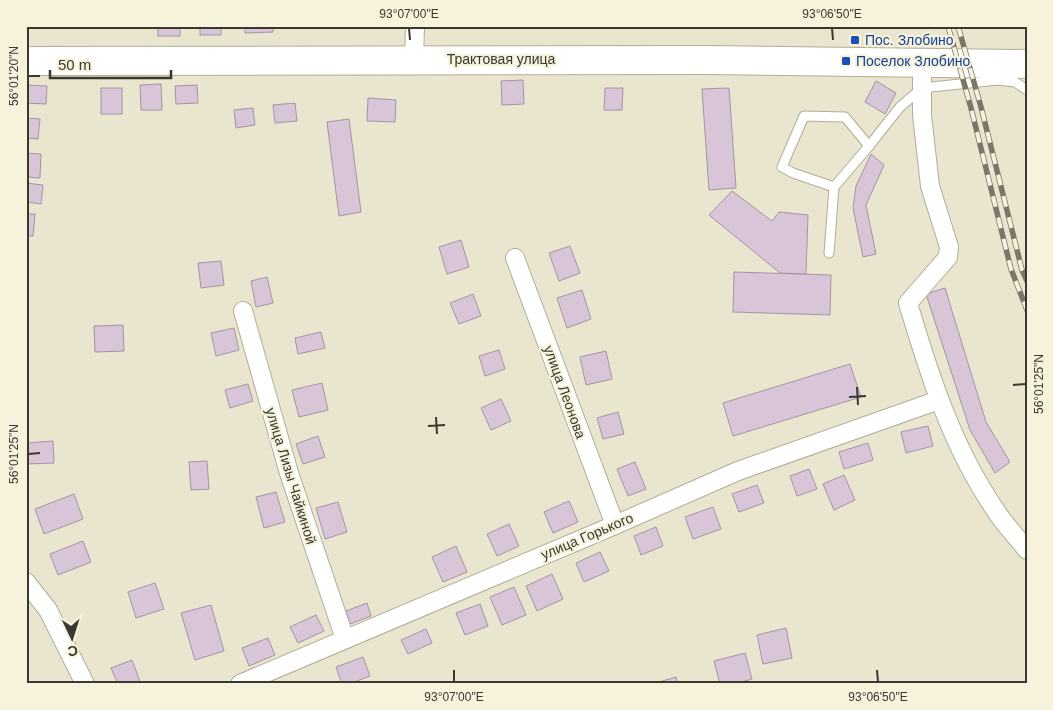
<svg xmlns="http://www.w3.org/2000/svg" width="1053" height="710" font-family="Arial,sans-serif">
	<rect width="100%" height="100%" fill="#e9e5ce"/>
	<g fill="#d8c6d8" stroke="#a594a5">
		<rect x="158" y="26" width="22" height="10"/>
		<rect x="200" y="26" width="21" height="9"/>
		<polygon points="245,26 273,26 273,32 245,33"/>
		<polygon points="523,80 524,104 502,105 501,81"/>
		<polygon points="876,81 896,93 885,114 865,102"/>
		<polygon points="161,84 162,110 141,110 140,85"/>
		<polygon points="26,85 47,86 46,104 26,103"/>
		<polygon points="197,85 198,103 176,104 175,86"/>
		<rect x="101" y="88" width="21" height="26"/>
		<polygon points="605,88 623,88 622,110 604,110"/>
		<polygon points="729,88 736,188 709,190 702,89"/>
		<polygon points="368,98 396,100 395,122 367,121"/>
		<polygon points="295,103 297,121 275,123 273,105"/>
		<polygon points="253,108 255,125 236,128 234,110"/>
		<polygon points="26,118 40,119 38,139 26,138"/>
		<polygon points="349,119 361,212 339,216 327,122"/>
		<polygon points="26,153 41,154 40,178 26,177"/>
		<polygon points="871,154 884,165 866,205 876,254 863,257 853,208 856,186"/>
		<polygon points="26,183 43,185 41,204 26,202"/>
		<polygon points="732,191 772,221 779,212 808,215 806,274 780,273 709,215"/>
		<polygon points="26,214 35,214 33,236 26,236"/>
		<polygon points="461,240 469,267 447,274 439,247"/>
		<polygon points="570,246 580,273 559,281 549,253"/>
		<polygon points="221,261 224,285 201,288 198,263"/>
		<polygon points="734,272 831,275 830,315 733,312"/>
		<polygon points="267,277 273,303 256,307 251,281"/>
		<polygon points="945,288 986,422 1010,462 995,473 970,430 926,294"/>
		<polygon points="582,290 591,319 567,328 557,298"/>
		<polygon points="473,294 481,316 459,324 450,303"/>
		<polygon points="123,325 124,351 95,352 94,326"/>
		<polygon points="234,328 239,350 216,356 211,333"/>
		<polygon points="321,332 325,348 298,354 295,338"/>
		<polygon points="499,350 505,369 485,376 479,356"/>
		<polygon points="606,351 612,379 586,385 580,357"/>
		<polygon points="850,364 861,397 733,436 723,403"/>
		<polygon points="322,383 328,410 299,417 292,390"/>
		<polygon points="248,384 253,401 230,408 225,390"/>
		<polygon points="501,399 511,421 491,430 481,408"/>
		<polygon points="618,412 624,434 603,439 597,418"/>
		<polygon points="928,426 933,446 906,453 901,432"/>
		<polygon points="318,436 325,457 303,464 296,444"/>
		<polygon points="53,441 54,463 26,464 26,443"/>
		<polygon points="868,443 873,460 844,469 839,452"/>
		<polygon points="207,461 209,489 191,490 189,462"/>
		<polygon points="635,462 646,489 628,496 617,469"/>
		<polygon points="809,469 817,489 797,496 790,476"/>
		<polygon points="844,475 855,500 834,510 823,484"/>
		<polygon points="757,485 764,503 739,512 732,494"/>
		<polygon points="276,492 285,522 264,528 256,497"/>
		<polygon points="74,494 83,519 44,534 35,509"/>
		<polygon points="569,501 578,522 553,533 544,512"/>
		<polygon points="338,502 347,532 325,539 316,508"/>
		<polygon points="713,507 721,529 693,539 685,517"/>
		<polygon points="509,524 519,546 497,556 487,534"/>
		<polygon points="656,527 663,546 641,555 634,536"/>
		<polygon points="83,541 91,562 58,575 50,554"/>
		<polygon points="456,546 467,572 443,582 432,557"/>
		<polygon points="600,552 609,571 584,582 576,563"/>
		<polygon points="552,574 563,599 537,611 526,586"/>
		<polygon points="155,583 164,609 136,618 128,592"/>
		<polygon points="514,587 526,615 502,625 490,597"/>
		<polygon points="367,603 371,616 350,624 346,611"/>
		<polygon points="480,604 488,626 465,635 456,613"/>
		<polygon points="211,605 224,651 195,660 181,613"/>
		<polygon points="316,615 324,631 298,643 290,627"/>
		<polygon points="786,628 792,658 763,664 757,635"/>
		<polygon points="426,629 432,643 408,654 401,640"/>
		<polygon points="268,638 275,655 249,666 242,648"/>
		<polygon points="745,653 752,679 734,684 720,684 714,661"/>
		<polygon points="363,657 370,676 349,684 342,684 336,667"/>
		<polygon points="132,660 141,684 118,684 111,668"/>
		<polygon points="676,677 678,684 652,684"/>
	</g>
	<g fill="none" stroke-linecap="round" stroke-linejoin="round">
		<g stroke="#b1ad97" stroke-width="11">
			<g id="service">
				<polyline points="834,187 793,173 782,167 804,116 845,117 869,146"/>
				<polyline points="829,253 834,187 869,146 900,107 922,88 998,80 1015,82 1027,90"/>
			</g>
		</g>
		<g stroke="#b1ad97" stroke-width="20">
			<g id="minor">
				<polyline points="414,59 415,26"/>
				<path d="M922,61V115L930,186L949,247L948,257L908,303C929,374 952,446 994,508C1003,523 1016,536 1027,550"/>
				<polyline points="515,258 615,525"/>
				<polyline points="243,311 289,473 345,639"/>
				<polyline points="26,582 48,610 85,684"/>
				<polyline points="240,684 615,525 738,471 939,400"/>
			</g>
		</g>
		<g stroke="#b1ad97" stroke-width="30">
			<polyline id="trunk" points="26,61 708,60 1027,64"/>
		</g>
		<use href="#service" stroke="#fff" stroke-width="9"/>
		<use href="#minor" stroke="#fff" stroke-width="18"/>
		<use href="#trunk" stroke="#fff" stroke-width="28"/>
		<g stroke="#7a7769" stroke-width="5.5">
			<g id="rail">
				<polyline points="948,26 971,108 1011,269 1027,310"/>
				<polyline points="958,26 981,107 1022,270 1027,281"/>
			</g>
		</g>
		<use href="#rail" stroke="#f6f2db" stroke-width="4" stroke-dasharray="11" stroke-linecap="butt"/>
	</g>
	<path fill="none" stroke="#3a382f" stroke-width="2" d="M409,28L410,40M832,28L833,40M28,76H40M1013,385L1026,384M857,387L858,405M849,397L866,396M436,417L437,434M428,426L445,425M28,454L40,453M454,670V682M877,670L878,682"/>
	<g fill="#1a4fb4" stroke="#f6f2db" stroke-width="2">
		<rect x="850" y="35" width="10" height="10" rx="2.5"/>
		<rect x="841" y="56" width="10" height="10" rx="2.5"/>
	</g>
	<g text-anchor="middle" stroke-width="4.5" stroke-linejoin="round" paint-order="stroke">
		<g font-size="14" fill="#164399" stroke="#f6f2db" text-anchor="start">
			<text x="865" y="45">Пос. Злобино</text>
			<text x="856" y="66">Поселок Злобино</text>
		</g>
		<g font-size="14" fill="#3a382f" stroke="#f6f2db">
			<text x="501" y="64">Трактовая улица</text>
			<text transform="translate(565 392) rotate(70)" y="5">улица Леонова</text>
			<text transform="translate(291 476) rotate(73)" y="5">улица Лизы Чайкиной</text>
			<text transform="translate(587 536) rotate(-23)" y="5">улица Горького</text>
		</g>
	</g>
	<rect width="1053" height="710" fill="none" stroke="#f6f2db" stroke-width="55"/>
	<g transform="translate(72 638) rotate(176)" stroke="#f6f2db" stroke-width="4" paint-order="stroke">
	<path d="M0-4L9 19L0 12L-9 19Z" fill="#3a382f"/>
	<text y="-8" font-size="14" font-weight="bold" text-anchor="middle" fill="#3a382f">С</text>
	</g>
	<path d="M50 70v8h121v-8" fill="none" stroke="#3a382f" stroke-width="2.5"/>
	<text x="58" y="70" font-size="15" fill="#3a382f" stroke="#f6f2db" stroke-width="4" paint-order="stroke">50 m</text>
	<rect x="28" y="28" width="998" height="654" fill="none" stroke="#3a382f" stroke-width="2"/>
	<g font-size="12" text-anchor="middle" fill="#3a382f">
		<text x="409" y="18">93°07'00"E</text>
		<text x="832" y="18">93°06'50"E</text>
		<text transform="translate(14 76) rotate(-90)" y="4">56°01'20"N</text>
		<text transform="translate(1039 384) rotate(-90)" y="4">56°01'25"N</text>
		<text transform="translate(14 454) rotate(-90)" y="4">56°01'25"N</text>
		<text x="454" y="701">93°07'00"E</text>
		<text x="878" y="701">93°06'50"E</text>
	</g>
</svg>
